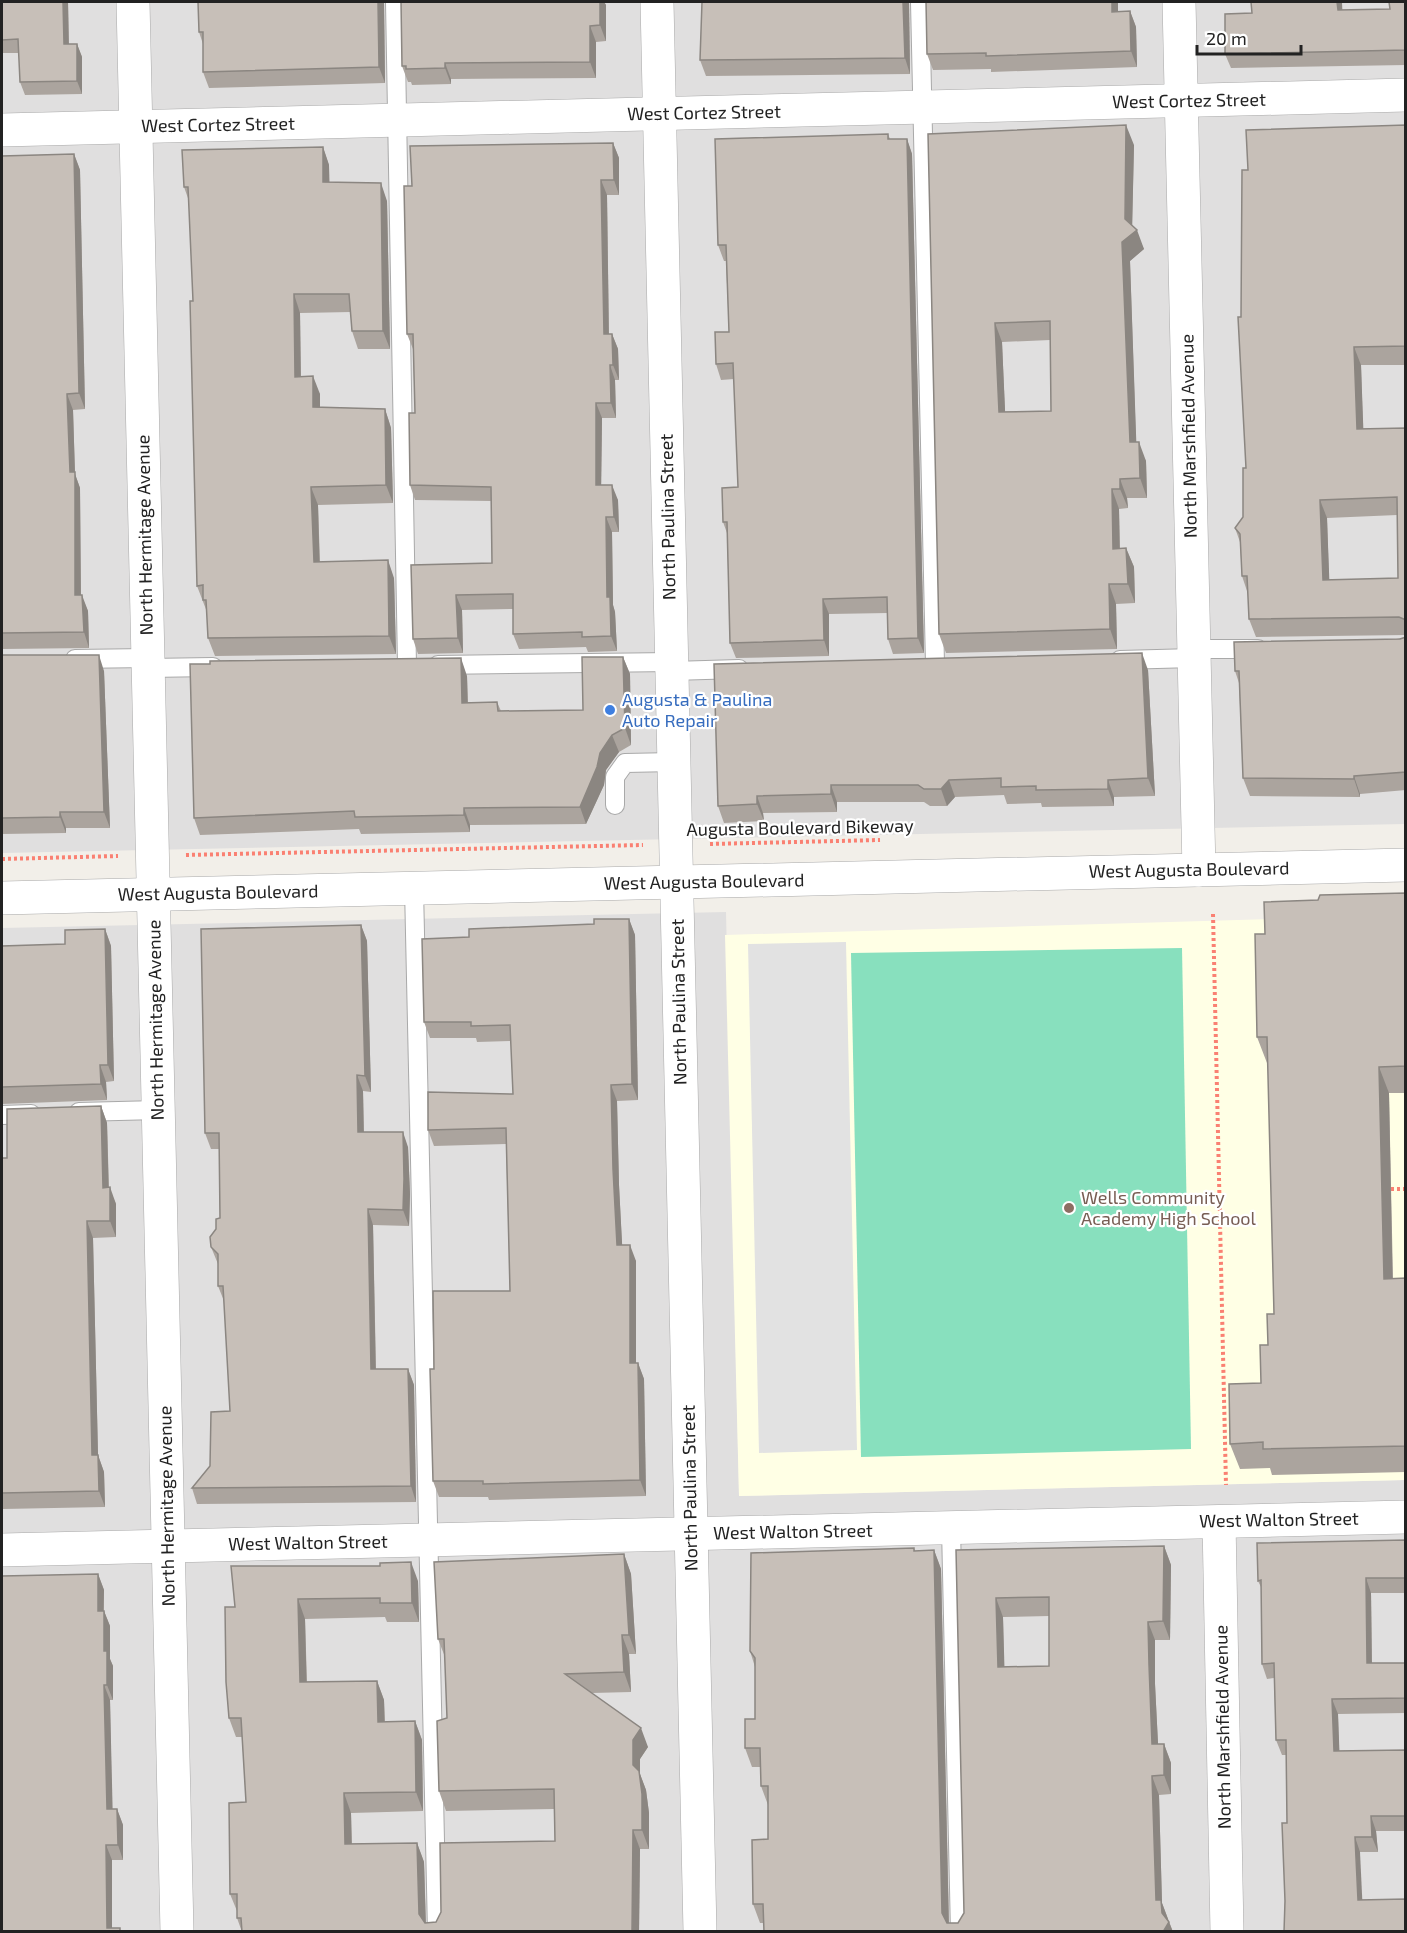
<svg xmlns="http://www.w3.org/2000/svg" width="1407" height="1933" font-family="'Exo 2',sans-serif">
	<rect width="100%" height="100%" fill="#f2efe9"/>
	<g fill="#e0dfdf">
		<polygon points="2,2 1405,2 1405,824 2,853"/>
		<polygon points="726,912 739,1496 1405,1480 1405,1931 2,1931 2,928"/>
	</g>
	<polygon fill="#ffffe5" points="1405,915 1405,1480 739,1496 725,935"/>
	<polygon fill="#88e0be" points="1182,948 1191,1449 861,1457 851,953"/>
	<polygon fill="#e2e2e2" points="846,942 857,1450 759,1453 748,944"/>
	<g fill="none" stroke-linecap="round" stroke-linejoin="round">
		<g stroke="#a9a9a9" stroke-width="20">
			<g id="service">
				<polyline points="395,2 407,665"/>
				<polyline points="920,2 935,664"/>
				<polyline points="1194,649 1258,649"/>
				<polyline points="75,659 148,658"/>
				<polyline points="1120,660 1194,658"/>
				<polyline points="438,665 672,662"/>
				<polyline points="148,668 213,667"/>
				<polyline points="672,671 739,669"/>
				<polyline points="615,805 615,777 625,763 674,762"/>
				<polyline points="414,888 437,1932"/>
				<polyline points="79,1112 158,1110"/>
				<polyline points="2,1115 31,1114"/>
				<polyline points="951,1528 960,1932"/>
			</g>
		</g>
		<g stroke="#a9a9a9" stroke-width="34">
			<g id="minor">
				<polyline points="133,2 177,1932"/>
				<polyline points="657,2 700,1932"/>
				<polyline points="1179,2 1199,870"/>
				<polyline points="2,130 1406,95"/>
				<polyline points="1219,1522 1227,1932"/>
				<polyline points="2,1550 1406,1517"/>
			</g>
		</g>
		<g stroke="#a9a9a9" stroke-width="34">
			<polyline id="tertiary" points="2,898 1406,865"/>
		</g>
		<g stroke="#fa8072" stroke-width="4" stroke-dasharray="3 3" stroke-linecap="butt">
			<polyline points="710,844 880,840"/>
			<polyline points="186,855 643,845"/>
			<polyline points="2,859 118,856"/>
			<polyline points="1213,914 1226,1485"/>
			<polyline points="1391,1189 1406,1189"/>
		</g>
		<use href="#service" stroke="#fff" stroke-width="18"/>
		<use href="#minor" stroke="#fff" stroke-width="33"/>
		<use href="#tertiary" stroke="#fff" stroke-width="33"/>
	</g>
	<g fill="#aba49e" fill-rule="evenodd">
		<polygon points="2,2 68,2 69,44 77,44 82,57 82,94 25,95 20,82 19,53 2,53"/>
		<polygon points="384,2 385,83 209,88 203,72 203,44 199,32"/>
		<polygon points="401,2 604,2 606,5 606,41 596,42 596,78 451,79 451,84 412,85 411,82 408,82 402,66"/>
		<polygon points="909,2 910,74 706,76 700,60"/>
		<polygon points="926,2 1118,2 1118,12 1130,11 1136,27 1137,67 991,72 991,69 933,70 927,54"/>
		<polygon points="1406,2 1406,65 1231,68 1225,54 1252,13 1390,9"/>
		<path d="M1406,125V365H1361L1363,429L1406,428V635L1256,637L1249,619L1248,594L1242,576L1240,542L1235,528L1243,517L1246,468L1241,317L1248,170ZM1397,515L1398,578L1329,580L1327,518Z"/>
		<polygon points="888,134 890,139 907,139 912,154 924,653 893,654 888,639 888,613 829,614 829,656 736,658 730,643 727,533 723,522 738,487 734,379 721,380 716,364 729,332 726,261 724,261 718,245"/>
		<path d="M928,134L1134,145L1132,226L1144,249L1130,261L1136,442L1146,461L1147,498H1127L1128,508L1119,509L1120,548H1126L1134,567L1135,603L1116,604L1117,649L946,653L939,634ZM1050,340L1051,411L1005,412L1002,342Z"/>
		<polygon points="613,143 619,158 619,195 607,195 609,334 612,334 618,349 619,380 615,380 616,418 602,418 601,485 618,500 619,532 612,532 613,605 615,612 617,651 588,652 586,647 519,649 513,634 513,609 462,610 463,653 418,654 413,639 411,565 492,563 491,501 415,500 410,485 415,413 413,349 407,334 412,186"/>
		<polygon points="323,147 329,165 329,182 387,201 390,349 358,349 352,331 351,312 300,313 301,377 320,394 320,407 385,409 391,428 393,503 318,505 320,562 394,578 396,654 215,656 208,638 207,612 197,586 193,301 189,201 184,187"/>
		<polygon points="74,154 80,170 85,409 73,410 75,474 80,488 81,595 88,611 89,648 2,649 2,156"/>
		<polygon points="1406,637 1406,790 1360,794 1360,797 1250,796 1243,778 1239,683 1235,671"/>
		<polygon points="2,655 104,671 110,828 66,828 66,833 2,834"/>
		<polygon points="623,657 630,674 631,745 619,752 606,770 604,785 586,824 470,825 470,832 361,834 359,829 200,835 194,818 467,676 468,702 497,702 501,711 583,710"/>
		<polygon points="1148,670 1155,796 1114,797 1114,806 1042,807 1041,803 1007,804 1004,795 955,797 947,806 930,806 924,802 837,802 837,812 763,813 764,821 724,823 718,806"/>
		<polygon points="1406,893 1406,1093 1389,1093 1393,1278 1406,1278 1406,1472 1272,1475 1270,1468 1240,1469 1230,1444 1261,1383 1274,1314 1268,1063 1267,1063 1257,1037 1265,934 1318,900"/>
		<polygon points="629,919 635,935 638,1100 617,1101 619,1185 622,1245 636,1261 636,1363 638,1363 644,1379 646,1496 489,1500 488,1497 439,1497 433,1481 434,1369 510,1291 506,1144 434,1146 428,1130 513,1094 511,1041 477,1042 476,1038 430,1038 424,1022 469,937 594,924"/>
		<polygon points="361,925 367,941 371,1092 363,1091 364,1132 408,1147 410,1194 409,1226 373,1225 376,1369 408,1369 414,1385 416,1502 197,1504 192,1488 210,1466 230,1411 224,1301 218,1286 218,1264 211,1247 216,1229 220,1218 219,1149 211,1149 205,1133"/>
		<polygon points="105,929 111,946 114,1081 106,1082 107,1100 2,1104 2,946 65,944"/>
		<polygon points="101,1106 107,1123 109,1188 116,1204 116,1237 93,1238 98,1455 104,1472 105,1507 3,1509 2,1506 2,1158 7,1158"/>
		<polygon points="1406,1540 1406,1593 1371,1593 1372,1663 1406,1663 1406,1713 1338,1714 1339,1751 1406,1750 1406,1831 1376,1831 1378,1852 1360,1852 1284,1932 1287,1823 1286,1755 1282,1755 1276,1740 1274,1678 1267,1679 1262,1664 1261,1587 1258,1581"/>
		<path d="M1164,1546L1171,1565L1170,1640H1155V1684L1158,1744H1164L1171,1763V1794L1159,1795L1162,1903L1173,1932H764V1923H760L753,1904L752,1840L768,1839V1805L761,1786V1767H752L745,1748V1719H755V1667L750,1651L751,1553L914,1548L915,1551L934,1550L941,1569L949,1923H958L964,1913L956,1550ZM1049,1616V1666L1004,1667L1003,1617Z"/>
		<polygon points="624,1554 631,1574 636,1654 629,1654 631,1692 592,1693 648,1747 640,1759 640,1774 646,1790 649,1813 649,1849 640,1849 639,1932 242,1932 237,1918 237,1911 230,1894 246,1802 242,1737 236,1737 229,1718 235,1607 418,1581 419,1622 387,1622 385,1617 305,1619 307,1682 377,1681 384,1700 385,1722 415,1721 422,1740 423,1811 351,1813 352,1844 417,1843 424,1862 426,1923 436,1922 555,1841 554,1809 446,1811 439,1791 447,1718 445,1657 438,1639"/>
		<polygon points="98,1574 104,1590 104,1611 110,1626 110,1659 113,1666 113,1700 110,1700 112,1809 117,1809 123,1825 123,1860 112,1860 112,1928 2,1932"/>
	</g>
	<g fill="#8b8681">
		<polygon points="63,2 68,2 69,58 64,44"/>
		<polygon points="378,2 384,2 385,83 379,67"/>
		<polygon points="600,2 604,2 606,5 606,41 600,25"/>
		<polygon points="903,2 909,2 910,74 905,58"/>
		<polygon points="1112,2 1118,2 1118,28 1112,12"/>
		<polygon points="1337,2 1342,2 1343,25 1338,10"/>
		<polygon points="1130,11 1136,27 1137,67 1131,51"/>
		<polygon points="590,26 596,42 596,78 590,62"/>
		<polygon points="77,44 82,57 82,94 77,81"/>
		<polygon points="445,63 451,79 451,84 445,68"/>
		<polygon points="1126,125 1134,145 1132,234 1137,230 1144,249 1130,261 1137,462 1130,442 1122,242 1125,219"/>
		<polygon points="907,139 912,154 924,653 918,638"/>
		<polygon points="613,143 619,158 619,195 614,180"/>
		<polygon points="323,147 329,165 330,200 323,182"/>
		<polygon points="74,154 80,170 85,409 79,393"/>
		<polygon points="601,180 607,195 609,349 604,334"/>
		<polygon points="381,183 387,201 390,349 383,331"/>
		<polygon points="294,294 300,313 301,395 295,377"/>
		<polygon points="995,323 1002,342 1006,432 999,412"/>
		<polygon points="612,334 618,349 619,380 613,365"/>
		<polygon points="1354,347 1361,365 1364,447 1357,429"/>
		<polygon points="610,365 615,380 616,418 611,403"/>
		<polygon points="313,376 320,394 320,425 313,407"/>
		<polygon points="67,394 73,410 75,474 80,488 81,611 75,595"/>
		<polygon points="596,403 602,418 601,500 596,485"/>
		<polygon points="385,409 391,428 393,503 386,485"/>
		<polygon points="1139,442 1146,461 1147,498 1140,478"/>
		<polygon points="1120,479 1127,498 1128,508 1120,489"/>
		<polygon points="612,485 618,500 619,532 614,517"/>
		<polygon points="311,487 318,505 320,580 314,562"/>
		<polygon points="1112,489 1119,509 1120,568 1113,549"/>
		<polygon points="1320,500 1327,518 1330,598 1323,580"/>
		<polygon points="606,517 612,532 613,605 615,612 617,651 611,636 607,597"/>
		<polygon points="1126,548 1134,567 1135,603 1128,584"/>
		<polygon points="388,560 394,578 396,654 389,636"/>
		<polygon points="1109,584 1116,604 1117,649 1110,629"/>
		<polygon points="82,595 88,611 89,648 84,632"/>
		<polygon points="456,595 462,610 463,653 458,638"/>
		<polygon points="823,599 829,614 829,656 824,640"/>
		<polygon points="1142,653 1148,670 1155,796 1148,778"/>
		<polygon points="99,655 104,671 110,828 104,812"/>
		<polygon points="623,657 630,674 631,745 625,728"/>
		<polygon points="461,658 467,676 468,720 462,703"/>
		<polygon points="612,735 619,752 606,770 604,785 586,824 580,807 600,753"/>
		<polygon points="1354,776 1360,794 1360,797 1354,779"/>
		<polygon points="949,780 955,797 947,806 941,789"/>
		<polygon points="1108,780 1114,797 1114,806 1108,789"/>
		<polygon points="831,785 837,802 837,812 831,794"/>
		<polygon points="757,796 763,813 764,821 757,804"/>
		<polygon points="464,808 470,825 470,832 464,815"/>
		<polygon points="60,812 66,828 66,833 60,817"/>
		<polygon points="629,919 635,935 638,1100 632,1084"/>
		<polygon points="361,925 367,941 371,1092 365,1076"/>
		<polygon points="105,929 111,946 114,1081 108,1065"/>
		<polygon points="100,1065 106,1082 107,1100 101,1084"/>
		<polygon points="1379,1067 1389,1093 1393,1304 1384,1279"/>
		<polygon points="357,1075 363,1091 364,1148 358,1132"/>
		<polygon points="611,1085 617,1101 619,1185 623,1261 617,1245 613,1169"/>
		<polygon points="101,1106 107,1123 109,1204 103,1188"/>
		<polygon points="403,1132 408,1147 410,1194 409,1226 403,1210"/>
		<polygon points="110,1187 116,1204 116,1237 110,1221"/>
		<polygon points="368,1209 373,1225 376,1385 371,1369"/>
		<polygon points="87,1221 93,1238 98,1455 104,1472 105,1507 99,1491 92,1455"/>
		<polygon points="630,1245 636,1261 636,1379 630,1363"/>
		<polygon points="638,1363 644,1379 646,1496 640,1480"/>
		<polygon points="408,1369 414,1385 416,1502 411,1486"/>
		<polygon points="1164,1546 1171,1565 1170,1640 1163,1621"/>
		<polygon points="934,1550 941,1569 949,1932 942,1913"/>
		<polygon points="624,1554 631,1574 636,1654 629,1635"/>
		<polygon points="411,1562 418,1581 419,1622 412,1603"/>
		<polygon points="98,1574 104,1590 103,1627 98,1611"/>
		<polygon points="1366,1578 1371,1593 1372,1678 1367,1663"/>
		<polygon points="996,1598 1003,1617 1005,1686 998,1667"/>
		<polygon points="298,1599 305,1619 307,1702 300,1682"/>
		<polygon points="104,1611 110,1626 110,1659 113,1666 113,1700 107,1685 104,1651"/>
		<polygon points="1148,1622 1155,1640 1155,1684 1159,1763 1152,1744 1149,1665"/>
		<polygon points="622,1635 629,1654 631,1692 624,1672"/>
		<polygon points="377,1681 384,1700 385,1741 378,1722"/>
		<polygon points="104,1685 110,1700 113,1825 107,1809"/>
		<polygon points="1332,1699 1338,1714 1340,1766 1334,1751"/>
		<polygon points="415,1721 422,1740 423,1811 416,1792"/>
		<polygon points="641,1728 648,1747 640,1759 640,1774 646,1790 649,1813 649,1849 642,1830 633,1765 633,1740"/>
		<polygon points="1164,1744 1171,1763 1171,1794 1164,1775"/>
		<polygon points="1152,1776 1159,1795 1162,1903 1168,1919 1168,1924 1169,1922 1173,1932 1163,1932 1156,1900"/>
		<polygon points="344,1793 351,1813 352,1864 345,1844"/>
		<polygon points="117,1809 123,1825 123,1860 118,1845"/>
		<polygon points="1371,1816 1376,1831 1378,1852 1372,1837"/>
		<polygon points="633,1830 640,1849 639,1932 632,1932"/>
		<polygon points="1355,1837 1360,1852 1363,1915 1358,1900"/>
		<polygon points="417,1843 424,1862 426,1932 419,1914"/>
		<polygon points="106,1845 112,1860 112,1932 107,1928"/>
	</g>
	<g fill="#c7bfb8" stroke="#8b8681" stroke-width="1.5" fill-rule="evenodd">
		<polygon points="2,2 63,2 64,44 77,44 77,81 20,82 18,39 2,40"/>
		<polygon points="198,2 378,2 379,67 203,72 203,32 199,32"/>
		<polygon points="401,2 600,2 600,25 590,26 590,62 445,63 445,68 406,69 406,66 402,66"/>
		<polygon points="702,2 903,2 905,58 700,60"/>
		<polygon points="926,2 1112,2 1112,12 1130,11 1131,51 986,56 986,53 927,54"/>
		<polygon points="1251,2 1337,2 1338,10 1390,9 1389,2 1406,2 1406,50 1225,54 1225,14 1252,13"/>
		<path d="M1126,125L1125,219L1137,230L1122,242L1130,442H1139L1140,478L1120,479V489H1112L1113,549L1126,548L1128,584H1109L1110,629L939,634L928,134ZM1050,321L1051,411L999,412L995,323Z"/>
		<path d="M1406,125V346L1354,347L1357,429L1406,428V620L1399,617L1249,619L1247,576H1242L1240,534L1235,528L1243,517V468H1246L1238,317H1241L1242,170H1248L1246,130ZM1397,497L1398,578L1323,580L1320,500Z"/>
		<polygon points="888,134 888,139 907,139 918,638 888,639 887,597 823,599 824,640 730,643 727,522 723,522 722,488 738,487 733,363 716,364 715,332 729,332 726,245 718,245 715,139"/>
		<polygon points="613,143 614,180 601,180 604,334 612,334 613,365 610,365 611,403 596,403 596,485 612,485 614,517 606,517 607,597 610,597 611,636 582,637 582,632 513,634 513,594 456,595 458,638 413,639 411,565 492,563 491,487 410,485 409,413 415,413 413,334 407,334 404,186 412,186 410,146"/>
		<polygon points="323,147 323,182 381,183 383,331 352,331 349,294 294,294 295,377 313,376 313,407 385,409 386,485 311,487 314,562 388,560 389,636 208,638 206,600 203,600 203,585 197,586 190,301 193,301 188,187 184,187 182,150"/>
		<polygon points="74,154 79,393 67,394 70,472 75,472 75,595 82,595 84,632 2,633 2,156"/>
		<polygon points="1406,637 1406,772 1354,776 1354,779 1243,778 1239,671 1235,671 1234,642 1400,639"/>
		<polygon points="1142,653 1148,778 1108,780 1108,789 1036,790 1036,786 1001,787 1001,778 949,780 941,789 924,789 918,785 831,785 831,794 757,796 757,804 718,806 714,664"/>
		<polygon points="2,655 99,655 104,812 60,812 60,817 2,818"/>
		<polygon points="582,657 623,657 625,728 612,735 600,753 597,767 580,807 464,808 464,815 355,817 354,811 194,818 190,664 210,664 210,661 461,658 462,703 497,702 498,711 583,710"/>
		<polygon points="1406,893 1406,1066 1379,1067 1384,1279 1406,1278 1406,1446 1263,1449 1263,1442 1230,1444 1229,1384 1261,1383 1260,1345 1268,1345 1267,1314 1274,1314 1267,1037 1257,1037 1255,934 1265,934 1264,902 1318,900 1320,895"/>
		<polygon points="594,919 629,919 632,1084 611,1085 613,1169 617,1245 630,1245 630,1363 638,1363 640,1480 483,1484 483,1481 433,1481 430,1369 434,1369 433,1291 510,1291 506,1128 428,1130 428,1092 513,1094 510,1025 471,1026 471,1022 424,1022 422,939 469,937 469,929 594,924"/>
		<polygon points="361,925 365,1076 357,1075 358,1132 403,1132 404,1179 403,1210 368,1209 371,1369 408,1369 411,1486 192,1488 210,1466 211,1412 230,1411 223,1286 218,1286 218,1254 211,1247 210,1237 216,1229 216,1219 220,1218 219,1133 205,1133 201,929"/>
		<polygon points="105,929 108,1065 100,1065 101,1084 2,1087 2,946 65,944 65,930"/>
		<polygon points="101,1106 103,1188 110,1187 110,1221 87,1221 92,1455 98,1455 99,1491 2,1493 2,1158 7,1158 7,1109"/>
		<polygon points="1406,1540 1406,1578 1366,1578 1367,1663 1406,1663 1406,1698 1332,1699 1334,1751 1406,1750 1406,1816 1371,1816 1372,1837 1355,1837 1358,1900 1406,1899 1406,1932 1284,1932 1285,1901 1282,1823 1287,1823 1286,1740 1276,1740 1274,1663 1262,1664 1261,1580 1258,1581 1257,1543"/>
		<path d="M1164,1546L1163,1621L1148,1622L1149,1665L1152,1744H1164V1775L1152,1776L1156,1900H1161L1162,1913L1169,1922L1163,1932H764L763,1904H753L752,1840L768,1839V1786H761L760,1748H745V1719H755V1658L750,1651L751,1553L914,1548V1551L934,1550L942,1913L947,1923H958L964,1913L956,1550ZM1049,1597V1666L998,1667L996,1598Z"/>
		<polygon points="624,1554 629,1635 622,1635 624,1672 565,1674 641,1728 633,1740 633,1765 639,1771 642,1794 642,1830 633,1830 632,1932 242,1932 241,1918 237,1918 237,1894 230,1894 229,1803 246,1802 241,1718 229,1718 226,1682 225,1607 235,1607 231,1566 380,1566 380,1563 411,1562 412,1603 380,1603 380,1598 298,1599 300,1682 377,1681 378,1722 415,1721 416,1792 344,1793 345,1844 417,1843 419,1914 425,1923 436,1922 441,1912 440,1843 555,1841 554,1789 439,1791 437,1721 447,1718 444,1639 438,1639 434,1562"/>
		<polygon points="98,1574 98,1611 104,1611 104,1651 107,1651 107,1685 104,1685 107,1809 117,1809 118,1845 106,1845 107,1928 120,1928 120,1932 2,1932 2,1576"/>
	</g>
	<circle fill="#3f7fe0" stroke="#fff" stroke-width="2" cx="610" cy="710" r="6"/>
	<circle fill="#8d6e63" stroke="#fff" stroke-width="2" cx="1069" cy="1208" r="6"/>
	<g text-anchor="middle" stroke-width="4.5" stroke-linejoin="round" paint-order="stroke">
		<g font-size="18" fill="#222" stroke="#fff">
			<text transform="translate(1189 101) rotate(-1)" y="6">West Cortez Street</text>
			<text transform="translate(704 113) rotate(-1)" y="6">West Cortez Street</text>
			<text transform="translate(218 125) rotate(-1)" y="6">West Cortez Street</text>
			<text transform="translate(1189 436) rotate(-91)" y="6">North Marshfield Avenue</text>
			<text transform="translate(668 517) rotate(-91)" y="6">North Paulina Street</text>
			<text transform="translate(145 535) rotate(-91)" y="6">North Hermitage Avenue</text>
			<text transform="translate(800 828) rotate(-1)" y="6">Augusta Boulevard Bikeway</text>
			<text transform="translate(1189 870) rotate(-1)" y="6">West Augusta Boulevard</text>
			<text transform="translate(704 882) rotate(-1)" y="6">West Augusta Boulevard</text>
			<text transform="translate(218 893) rotate(-1)" y="6">West Augusta Boulevard</text>
			<text transform="translate(679 1002) rotate(-91)" y="6">North Paulina Street</text>
			<text transform="translate(156 1020) rotate(-91)" y="6">North Hermitage Avenue</text>
			<text transform="translate(690 1488) rotate(-91)" y="6">North Paulina Street</text>
			<text transform="translate(167 1506) rotate(-91)" y="6">North Hermitage Avenue</text>
			<text transform="translate(1279 1520) rotate(-1)" y="6">West Walton Street</text>
			<text transform="translate(793 1532) rotate(-1)" y="6">West Walton Street</text>
			<text transform="translate(308 1543) rotate(-1)" y="6">West Walton Street</text>
			<text transform="translate(1223 1727) rotate(-91)" y="6">North Marshfield Avenue</text>
		</g>
		<g font-size="18" fill="#366cbe" stroke="#fff" text-anchor="start">
			<text x="622" y="706">Augusta &amp; Paulina<tspan x="622" dy="21">Auto Repair</tspan></text>
		</g>
		<g font-size="18" fill="#785e54" stroke="#fff" text-anchor="start">
			<text x="1081" y="1204">Wells Community<tspan x="1081" dy="21">Academy High School</tspan></text>
		</g>
	</g>
	<rect width="1407" height="1933" fill="none" stroke="#222222" stroke-width="6"/>
	<path d="M1197 45v9h104v-9" fill="none" stroke="#222222" stroke-width="3"/>
	<text x="1206" y="45" font-size="18" fill="#222222" stroke="#ffffff" stroke-width="4.5" paint-order="stroke">20 m</text>
</svg>
